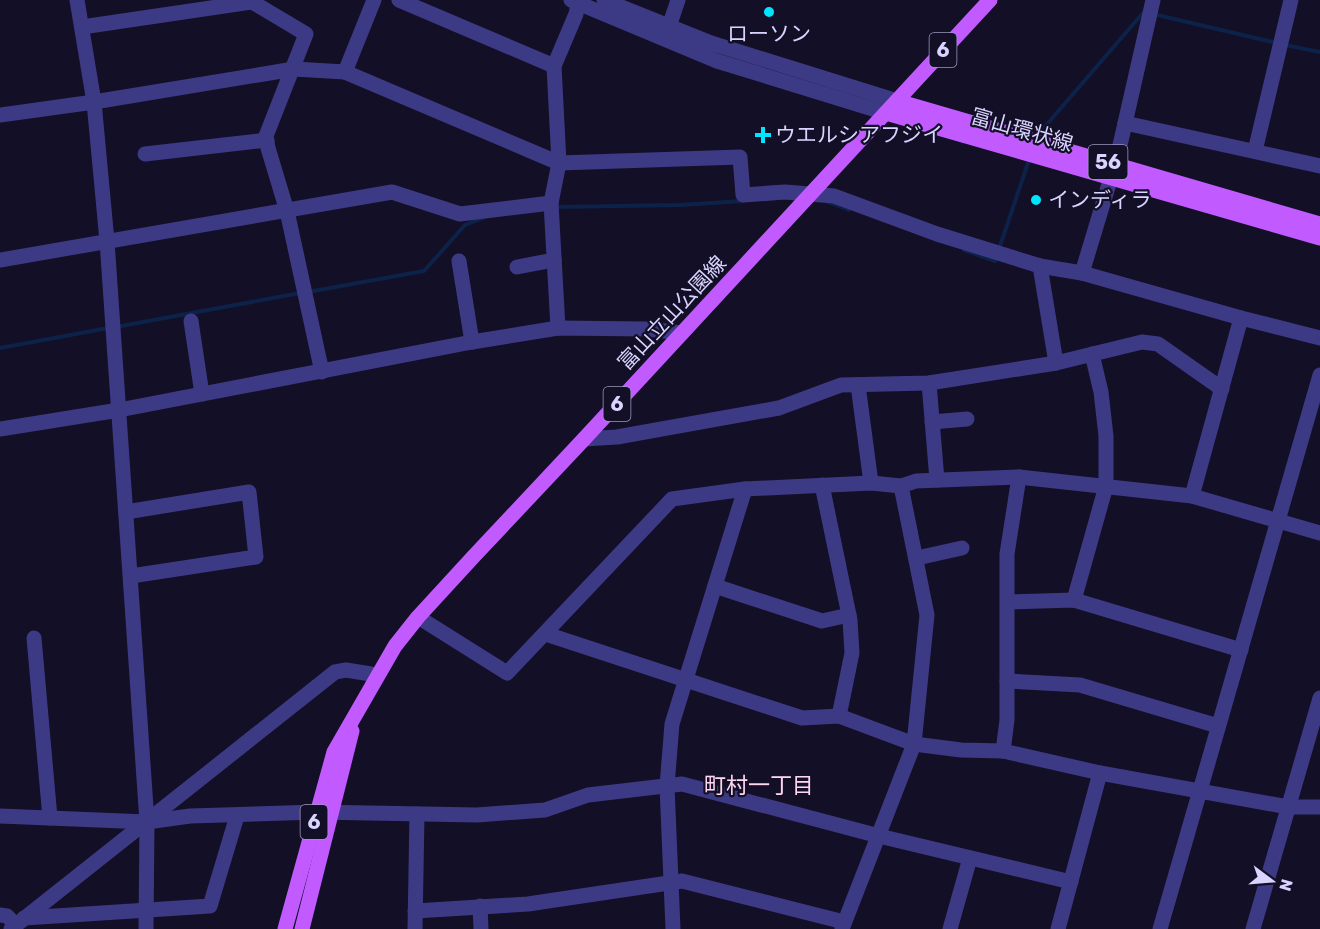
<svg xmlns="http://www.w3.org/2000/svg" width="1320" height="929" font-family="Rubik,'Noto Sans JP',sans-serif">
	<rect width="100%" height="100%" fill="#130f26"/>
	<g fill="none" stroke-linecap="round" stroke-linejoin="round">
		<g stroke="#0c2248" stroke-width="4">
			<polyline points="1153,14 1277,43"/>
			<polyline points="1285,45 1320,52"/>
			<polyline points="1038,139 1042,130 1142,14 1146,14"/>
			<polyline points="828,202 849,210"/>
			<polyline points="556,207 680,205 743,201"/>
			<polyline points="999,249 1029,160"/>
			<polyline points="964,250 995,261 996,256"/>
			<polyline points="308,292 424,271 465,225 483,218"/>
			<polyline points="116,327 300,293"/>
			<polyline points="0,348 108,328"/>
		</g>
		<g stroke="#3d3a85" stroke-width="15">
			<polyline points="77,0 94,102 107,241 147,822 146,929"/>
			<polyline points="249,0 306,34 266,136 268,148 287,211 322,372"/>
			<polyline points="399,0 554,66"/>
			<polyline points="571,0 717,61 886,113"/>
			<polyline points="604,0 711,43 897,101"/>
			<polyline points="82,27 251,2"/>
			<polyline points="669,27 678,0"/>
			<polyline points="345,72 374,0"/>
			<polyline points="0,115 94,102 294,69 345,72 559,163 740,157 743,195 785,192 834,196 937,234 1040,266 1082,273 1241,318 1320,338"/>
			<polyline points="1125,123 1320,166"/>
			<polyline points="1255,151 1291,0"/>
			<polyline points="145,154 267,140"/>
			<polyline points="0,260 392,192 460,214 551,203"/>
			<polyline points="459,261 472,342"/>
			<polyline points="1040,266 1056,363"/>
			<polyline points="517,267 554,260"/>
			<polyline points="1082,273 1118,154 1153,0"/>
			<polyline points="191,321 202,394"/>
			<polyline points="558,328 551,203 559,163 554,66 576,14 579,0"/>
			<polyline points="929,383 937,480"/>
			<polyline points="858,385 871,483"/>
			<polyline points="932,422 967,419"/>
			<polyline points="0,429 119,410 472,342 558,328 647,329 682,333"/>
			<polyline points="584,439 617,437 779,408 841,385 929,383 1056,363 1142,342 1158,344 1222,389"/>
			<polyline points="822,485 850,620 852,653 839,716"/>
			<polyline points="1192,496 1241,318"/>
			<polyline points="126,512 249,492 256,557 131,576"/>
			<polyline points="917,558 962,548"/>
			<polyline points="715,586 822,621 849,615"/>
			<polyline points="1074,600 1106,486 1106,436 1101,392 1092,354"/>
			<polyline points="1008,602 1074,600 1241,650"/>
			<polyline points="418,617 507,673 672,499 745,489 871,483 901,486 916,481 1019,477 1192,496 1320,533"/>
			<polyline points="546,634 802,718 839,716 914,744 961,750 1003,751 1100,773 1288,807 1320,807"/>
			<polyline points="34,638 50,818"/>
			<polyline points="1007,681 1080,685 1218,726"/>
			<polyline points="1003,751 1007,720 1007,554 1019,477"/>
			<polyline points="0,816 147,822 190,816 316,812 477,815 545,810 588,795 682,784 879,836 1071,882"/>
			<polyline points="480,906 481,929"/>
			<polyline points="415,911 528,904 682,881 844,922"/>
			<polyline points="0,915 7,916 16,925"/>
			<polyline points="24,918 210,906 237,816"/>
			<polyline points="11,929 335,672 346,670 377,675"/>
			<polyline points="415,929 417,814"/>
			<polyline points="673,929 667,786 672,724 745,489"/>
			<polyline points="842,929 914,744 927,615 901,486"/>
			<polyline points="950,929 970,858"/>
			<polyline points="1058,929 1100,773"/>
			<polyline points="1160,929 1320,375"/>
			<polyline points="1253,929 1320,698"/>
		</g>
		<g stroke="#c25bff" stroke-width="15">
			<polyline points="897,101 1320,224"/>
			<polyline points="886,113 1320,238"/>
			<polyline points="285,929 334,752 395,646 418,617 474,556 584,439 990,0"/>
			<polyline points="302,929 352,731"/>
		</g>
	</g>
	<g fill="#00e5ff" stroke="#130f26" stroke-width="2">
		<circle cx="769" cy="12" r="6"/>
		<path d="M760 126h6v6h6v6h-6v6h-6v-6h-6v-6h6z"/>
		<circle cx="1036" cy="200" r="6"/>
	</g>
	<g text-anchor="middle" stroke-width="4.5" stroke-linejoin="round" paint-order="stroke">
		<g fill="#130f26" stroke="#9e99be" stroke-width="1.5">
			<rect x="929.5" y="33" width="27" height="34" rx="4.5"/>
			<rect x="1088.5" y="145" width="39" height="34" rx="4.5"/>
			<rect x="603.5" y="387" width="27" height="34" rx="4.5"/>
			<rect x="300.5" y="805" width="27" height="34" rx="4.5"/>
		</g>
		<g font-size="20" font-weight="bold" fill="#d9d4ff">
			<text x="943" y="57">6</text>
			<text x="1108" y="169">56</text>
			<text x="617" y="411">6</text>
			<text x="314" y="829">6</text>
		</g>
		<g font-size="21" fill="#d9d4ff" stroke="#130f26" text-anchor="start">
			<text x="769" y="41" text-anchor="middle">ローソン</text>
			<text x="775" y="142">ウエルシアフジイ</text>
			<text x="1048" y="207">インディラ</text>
		</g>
		<g font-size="21" fill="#d9d4ff" stroke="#130f26">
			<text transform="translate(1022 130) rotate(16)" y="7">富山環状線</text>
			<text transform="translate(672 313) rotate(-47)" y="7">富山立山公園線</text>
		</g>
		<g font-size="22" fill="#ffd6f0" stroke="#130f26">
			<text x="759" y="793">町村一丁目</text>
		</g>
	</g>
	<g transform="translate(1272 881) rotate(106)" stroke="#130f26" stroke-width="4.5" paint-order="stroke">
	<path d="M0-4.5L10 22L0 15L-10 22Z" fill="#d9d4ff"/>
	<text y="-9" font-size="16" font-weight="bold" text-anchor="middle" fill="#d9d4ff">N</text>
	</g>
</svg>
